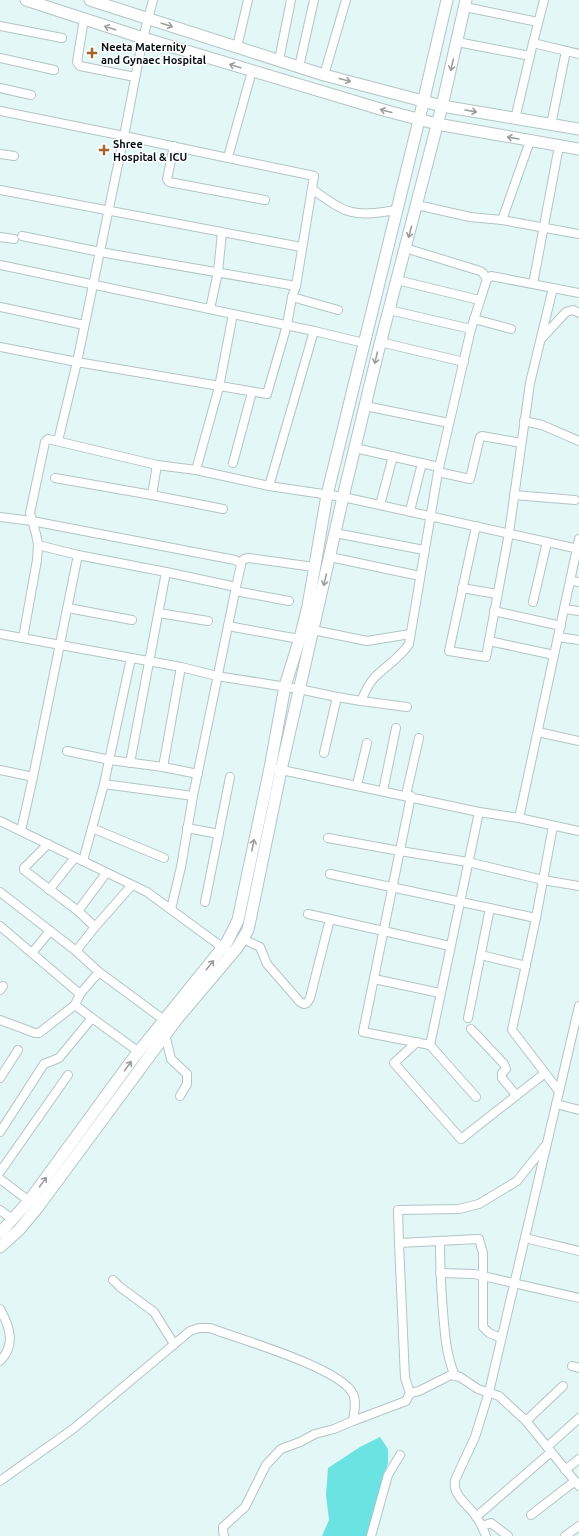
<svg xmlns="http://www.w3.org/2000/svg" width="579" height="1536" font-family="Ubuntu,sans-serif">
	<rect width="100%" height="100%" fill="#e3f7f7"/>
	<polygon fill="#6be3e3" points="380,1437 388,1449 388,1463 367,1536 322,1536 329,1520 326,1495 328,1468 360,1447"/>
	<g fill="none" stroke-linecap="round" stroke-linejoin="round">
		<g stroke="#b2c5c5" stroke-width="10">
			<g id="street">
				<polyline points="544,0 533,43 579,54"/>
				<polyline points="465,7 538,22"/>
				<polyline points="84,19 77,62 80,66 135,77"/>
				<polyline points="0,26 62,38"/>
				<polyline points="457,42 530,56"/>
				<polyline points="237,47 248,0"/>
				<polyline points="0,58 54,70"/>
				<polyline points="279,60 291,0"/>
				<polyline points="299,67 314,0"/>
				<polyline points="324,75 346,0"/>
				<polyline points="0,88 31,95"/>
				<polyline points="0,111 124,136 77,362 267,394 287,325 292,297 296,286 314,176 124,136 143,38 153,0"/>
				<polyline points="515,119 533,43"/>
				<polyline points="551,125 566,51"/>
				<polyline points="174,146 167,179 169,182 265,200"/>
				<polyline points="0,154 14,156"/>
				<polyline points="228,157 252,71"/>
				<path d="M312,189C348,215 352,217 397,210"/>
				<polyline points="0,190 301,247"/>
				<polyline points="417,205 470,217 502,220 530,141"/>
				<polyline points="502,220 579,234"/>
				<polyline points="22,236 100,252 296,286"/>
				<polyline points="0,237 14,239"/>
				<polyline points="405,248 480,271 483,273 487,279"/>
				<polyline points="0,265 314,331 364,343"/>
				<polyline points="397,280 479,300"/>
				<polyline points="533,284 559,146"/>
				<polyline points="292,297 338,310"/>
				<polyline points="0,307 84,325"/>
				<polyline points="210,309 218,272 222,233"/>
				<polyline points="389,310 471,329"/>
				<polyline points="474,319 511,329"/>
				<polyline points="541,339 566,312 573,310 579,313"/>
				<polyline points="380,342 464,362"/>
				<polyline points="0,347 77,362 58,441"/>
				<polyline points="365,406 449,423"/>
				<polyline points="524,421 542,425 579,441"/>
				<polyline points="355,448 439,467"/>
				<polyline points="233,463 252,392"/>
				<polyline points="196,470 219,387 233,314"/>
				<polyline points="438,472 470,479 480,437 482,436 521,443"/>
				<polyline points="55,478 152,495 157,465"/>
				<polyline points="269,486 314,331"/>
				<polyline points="152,495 223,509"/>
				<polyline points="514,495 575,500"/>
				<polyline points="380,505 393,456"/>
				<polyline points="410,511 422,463"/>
				<polyline points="0,517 32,521 235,560 240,563 241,565 236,587"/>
				<polyline points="476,526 449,651 486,657 509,533 530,383 553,288"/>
				<polyline points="335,533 424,550"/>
				<polyline points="38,545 78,555"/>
				<polyline points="330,557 420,576"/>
				<polyline points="240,563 244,559 249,558 314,567"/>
				<polyline points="166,572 236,587 193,796 181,867 171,909"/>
				<polyline points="571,581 579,582"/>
				<polyline points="462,588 497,594"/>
				<polyline points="235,591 289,601"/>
				<polyline points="533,602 547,542"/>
				<polyline points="68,608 132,620"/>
				<polyline points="564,609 579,611"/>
				<polyline points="494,611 561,626"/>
				<polyline points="159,613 208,621"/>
				<polyline points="228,626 299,639"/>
				<polyline points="313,630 367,641 410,634"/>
				<path d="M0,634L181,667L217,676L299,689L337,697L361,701C365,692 368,684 375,677C387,665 400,658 409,644L438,472L471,329L487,279L491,276L579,293"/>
				<polyline points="558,637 579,640"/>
				<polyline points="23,638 37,560 38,545 36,534 30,513 45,442 48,439 157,465 196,470 269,486 343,497 579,549"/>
				<polyline points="489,641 554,655"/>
				<polyline points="361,701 407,707"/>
				<polyline points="538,732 579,741"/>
				<polyline points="67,751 110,760 163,767 198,774"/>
				<polyline points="324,753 337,697"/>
				<polyline points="163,767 181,667"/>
				<polyline points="277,769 479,812 519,818 579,831"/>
				<polyline points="0,770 33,777"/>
				<polyline points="104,784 193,796"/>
				<polyline points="357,785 367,743"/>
				<polyline points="383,791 396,728"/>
				<polyline points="406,795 419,738"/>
				<polyline points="411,796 363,1032 430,1045 476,1097"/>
				<polyline points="519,818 579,539"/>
				<polyline points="0,821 147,892 226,950"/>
				<polyline points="553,826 536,918 512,1030 558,1090"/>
				<polyline points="92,828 164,858"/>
				<polyline points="187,828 219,834"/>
				<polyline points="21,831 33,777 78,555 166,572 130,763"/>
				<polyline points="328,838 400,851 468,862 543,880 579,886"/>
				<polyline points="48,844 24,868 24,870 78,911 95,927"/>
				<polyline points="83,861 104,784 131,658"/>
				<polyline points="330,874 536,918"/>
				<polyline points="49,890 73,860"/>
				<polyline points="0,892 76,951 95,927 132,885"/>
				<polyline points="205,902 230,777"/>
				<polyline points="78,911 104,876"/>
				<polyline points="308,914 450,946"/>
				<polyline points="0,926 80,994"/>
				<polyline points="243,939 260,947 267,964 300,1002 304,1004 307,1003 310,998 330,919"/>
				<polyline points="32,953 50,931"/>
				<polyline points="481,955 526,966"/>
				<polyline points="99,972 164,1020"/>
				<polyline points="374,979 440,993"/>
				<polyline points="0,990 3,986"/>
				<polyline points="92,1018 139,1052"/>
				<polyline points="468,1018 490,908"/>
				<polyline points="0,1020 35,1033 39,1033 75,1005 80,994 99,972 76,951"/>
				<polyline points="471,1029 504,1064 506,1069 502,1073 502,1078 516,1095"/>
				<polyline points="165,1034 171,1059 187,1074 187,1084 180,1096"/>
				<polyline points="417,1042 394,1063 461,1139 545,1073"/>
				<polyline points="430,1045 479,812"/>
				<polyline points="0,1078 18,1050"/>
				<polyline points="556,1104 579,1110"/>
				<polyline points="0,1132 44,1064 59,1058 92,1018 75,1005"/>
				<polyline points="0,1172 68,1075"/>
				<polyline points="0,1179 29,1201"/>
				<polyline points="0,1210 13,1220"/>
				<polyline points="525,1238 579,1251"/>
				<path d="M440,1241C440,1265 441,1288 443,1312C445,1335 446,1355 455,1376"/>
				<polyline points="399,1243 398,1210 459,1209 479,1204 517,1181 545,1146"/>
				<polyline points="440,1273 474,1274 579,1298"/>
				<polyline points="113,1280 120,1287 154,1312 174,1344"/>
				<path d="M0,1309C10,1327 16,1345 0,1361"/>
				<polyline points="501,1338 489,1333 483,1327 483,1253 479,1239 399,1243 405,1378 410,1393 419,1391 451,1375 460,1377 478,1389 499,1396 526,1421 579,1486"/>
				<polyline points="572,1366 579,1368"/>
				<polyline points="353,1421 406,1401 410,1393"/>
				<polyline points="526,1421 563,1386"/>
				<polyline points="547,1447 579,1418"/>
				<polyline points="565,1470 579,1459"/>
				<path d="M0,1481L73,1429L190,1331L199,1328H210C239,1339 341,1368 353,1394C357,1402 354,1412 353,1421L334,1429L315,1434L300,1442L281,1449L266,1465L245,1507L223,1527V1530L224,1536"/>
				<polyline points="531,1515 575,1481"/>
				<polyline points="476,1517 551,1452"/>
				<polyline points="482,1526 491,1523 508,1536"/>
				<polyline points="371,1536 388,1475 400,1455"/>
				<path d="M486,1536C483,1529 481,1523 476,1516C468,1505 452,1495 455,1480L475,1437L489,1392L579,1006"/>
				<polyline points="565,1536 579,1526"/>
			</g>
		</g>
		<g stroke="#b2c5c5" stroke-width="13">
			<g id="secondary">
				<polyline points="26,0 143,38 387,111 437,124 579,149"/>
				<polyline points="90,0 324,75 442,106 579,129"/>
				<polyline points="0,1233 29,1201 132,1060 227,942 238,920 270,768 285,686 300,638 308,606 327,495 419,120 447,0"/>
				<polyline points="0,1247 19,1230 38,1207 177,1019 237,948 248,930 281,770 343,497 378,352 442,106 466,0"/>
			</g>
		</g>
		<use href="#street" stroke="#fff" stroke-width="8"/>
		<use href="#secondary" stroke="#fff" stroke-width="11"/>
	</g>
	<defs><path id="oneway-shaft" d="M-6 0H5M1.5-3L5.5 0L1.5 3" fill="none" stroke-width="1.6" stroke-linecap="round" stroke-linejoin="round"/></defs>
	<g stroke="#9d9f9f">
		<use href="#oneway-shaft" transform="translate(167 25) rotate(18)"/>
		<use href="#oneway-shaft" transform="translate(110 28) rotate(-162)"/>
		<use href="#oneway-shaft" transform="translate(452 65) rotate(103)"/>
		<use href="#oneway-shaft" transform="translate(235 66) rotate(-163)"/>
		<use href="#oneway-shaft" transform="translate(345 80) rotate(15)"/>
		<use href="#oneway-shaft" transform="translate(386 111) rotate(-165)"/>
		<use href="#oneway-shaft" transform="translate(471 111) rotate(10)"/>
		<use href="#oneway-shaft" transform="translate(513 138) rotate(-170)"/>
		<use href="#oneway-shaft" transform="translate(410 232) rotate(105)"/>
		<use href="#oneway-shaft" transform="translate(376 358) rotate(103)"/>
		<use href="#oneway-shaft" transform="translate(325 580) rotate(103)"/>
		<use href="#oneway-shaft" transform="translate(253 845) rotate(-79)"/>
		<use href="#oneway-shaft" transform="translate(210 965) rotate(-51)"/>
		<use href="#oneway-shaft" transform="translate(128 1066) rotate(-53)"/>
		<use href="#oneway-shaft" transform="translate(43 1182) rotate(-54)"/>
	</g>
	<g fill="#a3652c" stroke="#fff" stroke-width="1.5">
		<path d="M90 47h4v4h4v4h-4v4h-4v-4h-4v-4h4z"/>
		<path d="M102 144h4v4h4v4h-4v4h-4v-4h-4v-4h4z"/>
	</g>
	<g text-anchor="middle" stroke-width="3" stroke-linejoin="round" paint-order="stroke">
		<g font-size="11" font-weight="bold" fill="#091010" stroke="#fff" text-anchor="start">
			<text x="101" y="51">Neeta Maternity<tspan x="101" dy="13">and Gynaec Hospital</tspan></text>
			<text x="113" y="148">Shree<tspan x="113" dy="13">Hospital &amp; ICU</tspan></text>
		</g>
	</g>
</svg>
